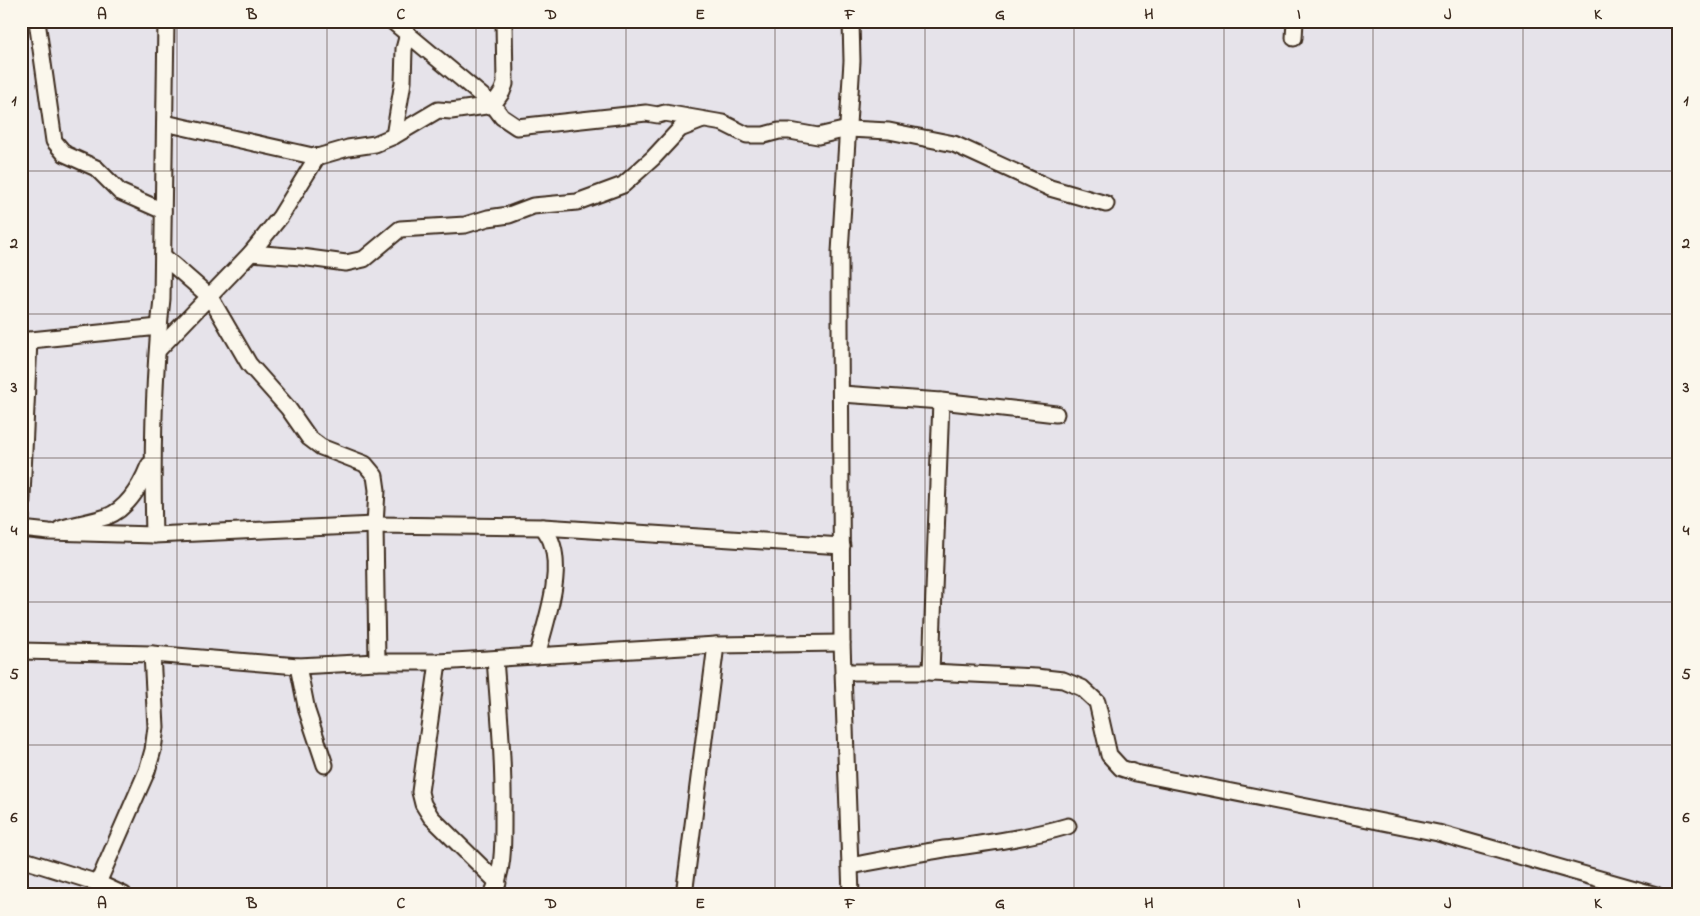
<svg xmlns="http://www.w3.org/2000/svg" width="1700" height="916" font-family="'Indie Flower',sans-serif">
	<rect width="100%" height="100%" fill="#e6e3ea"/>
	<filter id="ink" filterUnits="userSpaceOnUse"><feTurbulence type="fractalNoise" baseFrequency=".02" numOctaves="2"/><feDisplacementMap in="SourceGraphic" scale="10" xChannelSelector="R" yChannelSelector="G"/><feConvolveMatrix kernelMatrix="1 2 1 2 8 2 1 2 1" color-interpolation-filters="sRGB"/></filter>
	<g filter="url(#ink)">
		<g fill="none" stroke-linecap="round" stroke-linejoin="round">
			<g stroke="#3b2a1e" stroke-width="19">
				<g id="minor">
					<polyline points="37,21 54,141 65,154 96,168 120,192 163,211"/>
					<polyline points="392,21 493,105 502,117 517,127 646,113 658,115 665,113 723,123 747,135 764,135 779,131 790,131 818,136 848,129 869,130 889,131 954,144 1050,188 1106,204"/>
					<polyline points="851,21 852,61 840,252 840,326 842,643 851,895"/>
					<polyline points="1294,38 1295,21"/>
					<polyline points="165,123 317,157 348,148 375,144 394,136 438,110 451,111 493,105 502,92 505,84 504,21"/>
					<polyline points="394,136 403,82 404,49 408,34"/>
					<polyline points="251,253 301,257 346,263 364,259 400,229 465,225 488,218 509,215 533,206 577,202 623,185 653,158 680,129 703,120"/>
					<polyline points="163,256 210,297 249,364 288,408 309,438 321,447 365,464 375,476 377,490 375,525 377,662"/>
					<polyline points="21,341 159,327"/>
					<polyline points="158,350 251,253 280,217 317,157"/>
					<polyline points="842,394 941,401 1056,414"/>
					<polyline points="21,518 29,340"/>
					<polyline points="21,529 49,532 154,535 375,525 543,527 842,546"/>
					<path d="M60,529C75,524 91,522 106,517C128,509 141,485 149,465"/>
					<path d="M154,535C152,457 153,377 162,299L166,21"/>
					<polyline points="21,651 152,654 298,666 377,662 438,662 716,645 842,643"/>
					<path d="M537,656C545,623 564,574 551,541C549,536 546,532 543,527"/>
					<polyline points="438,662 420,792 423,804 431,817 498,883"/>
					<polyline points="298,666 307,711 325,765"/>
					<polyline points="844,672 931,672 1036,677 1063,680 1082,688 1097,702 1109,755 1121,768 1136,773 1438,833 1656,895"/>
					<polyline points="931,672 941,401"/>
					<polyline points="21,859 98,883 124,895"/>
					<path d="M850,866C882,860 913,854 944,849C986,843 1027,838 1068,826"/>
					<polyline points="98,883 147,771 153,750 156,727 152,654"/>
					<path d="M492,895C504,869 503,844 503,816C504,764 499,711 495,659"/>
					<polyline points="684,895 716,645"/>
				</g>
			</g>
			<use href="#minor" stroke="#fbf7ec" stroke-width="15"/>
		</g>
	</g>
	<path fill="none" stroke="#3b2a1e" stroke-width="1" stroke-opacity="0.55" d="M177,21V895M327,21V895M476,21V895M626,21V895M775,21V895M925,21V895M1074,21V895M1224,21V895M1373,21V895M1523,21V895M21,171H1679M21,314H1679M21,458H1679M21,602H1679M21,745H1679"/>
	<rect width="1700" height="916" fill="none" stroke="#fbf7ec" stroke-width="55"/>
	<rect x="28" y="28" width="1644" height="860" fill="none" stroke="#3b2a1e" stroke-width="2"/>
	<g font-size="16" text-anchor="middle" font-weight="bold" fill="#3b2a1e">
		<text x="102" y="19">A</text>
		<text x="252" y="19">B</text>
		<text x="401" y="19">C</text>
		<text x="551" y="19">D</text>
		<text x="700" y="19">E</text>
		<text x="850" y="19">F</text>
		<text x="1000" y="19">G</text>
		<text x="1149" y="19">H</text>
		<text x="1299" y="19">I</text>
		<text x="1448" y="19">J</text>
		<text x="1598" y="19">K</text>
		<text x="14" y="105">1</text>
		<text x="1686" y="105">1</text>
		<text x="14" y="248">2</text>
		<text x="1686" y="248">2</text>
		<text x="14" y="392">3</text>
		<text x="1686" y="392">3</text>
		<text x="14" y="535">4</text>
		<text x="1686" y="535">4</text>
		<text x="14" y="679">5</text>
		<text x="1686" y="679">5</text>
		<text x="14" y="822">6</text>
		<text x="1686" y="822">6</text>
		<text x="102" y="908">A</text>
		<text x="252" y="908">B</text>
		<text x="401" y="908">C</text>
		<text x="551" y="908">D</text>
		<text x="700" y="908">E</text>
		<text x="850" y="908">F</text>
		<text x="1000" y="908">G</text>
		<text x="1149" y="908">H</text>
		<text x="1299" y="908">I</text>
		<text x="1448" y="908">J</text>
		<text x="1598" y="908">K</text>
	</g>
</svg>
